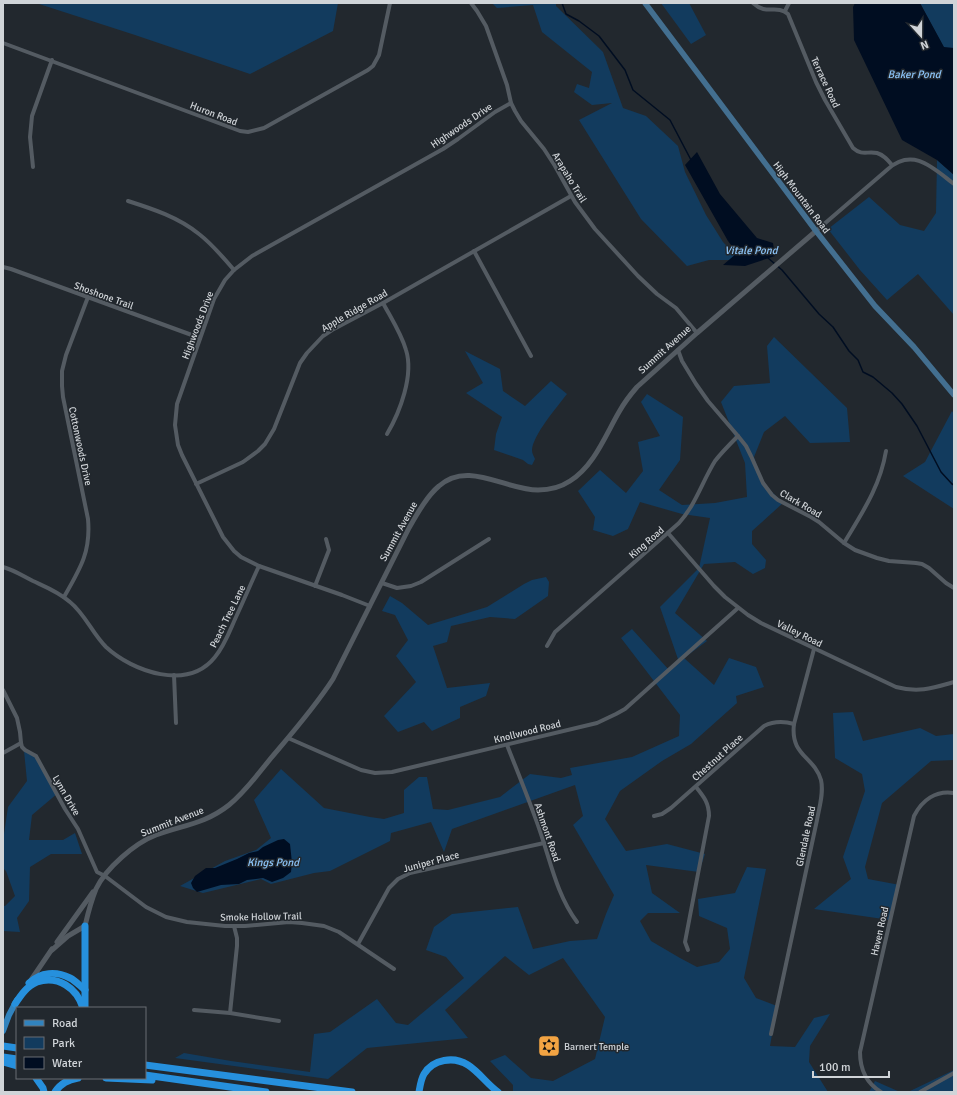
<svg xmlns="http://www.w3.org/2000/svg" width="957" height="1095" font-family="Signika,sans-serif">
	<rect width="100%" height="100%" fill="#22282e"/>
	<g fill="#123b5e">
		<polygon points="36,3 338,3 333,31 250,74 135,35"/>
		<polygon points="492,3 556,3 556,6 603,52 623,108 646,116 678,146 685,172 706,215 723,242 740,260 709,260 687,266 641,219 579,120 612,103 592,105 574,92 577,84 589,88 592,72 542,32 533,5 497,8"/>
		<polygon points="661,3 689,3 706,35 691,44"/>
		<polygon points="920,3 954,3 954,48 944,48"/>
		<polygon points="937,160 954,175 954,315 918,274 887,300 860,270 828,229 869,197 900,225 924,231 936,213"/>
		<polygon points="774,337 847,408 850,442 810,443 785,416 764,432 754,457 762,482 783,503 752,531 752,544 766,560 765,568 753,574 735,562 704,564 675,613 707,641 684,658 714,685 729,658 756,667 764,687 736,696 737,703 691,744 662,761 620,791 605,819 626,851 667,844 705,854 699,872 646,865 652,893 680,913 648,913 640,921 651,941 680,958 697,967 719,962 730,949 727,928 699,916 698,899 735,893 747,867 766,869 744,978 756,998 777,1006 770,1046 795,1047 814,1018 830,1014 810,1046 809,1062 828,1092 513,1092 513,1085 490,1061 505,1055 531,1078 553,1081 595,1059 605,1017 563,958 529,975 505,956 445,1010 468,1038 367,1048 328,1079 175,1058 184,1053 231,1061 310,1072 314,1034 330,1032 377,999 396,1023 408,1025 464,978 446,957 426,950 434,927 452,914 518,907 533,949 570,941 597,939 606,914 614,895 573,825 583,816 575,785 452,829 444,852 431,822 391,833 390,841 330,871 314,873 271,884 261,879 203,893 180,886 225,861 256,850 271,838 254,800 281,769 324,808 370,817 384,819 404,813 404,790 419,777 427,777 433,809 448,810 500,797 530,774 561,778 572,775 570,768 632,757 679,736 680,715 621,638 632,629 669,670 679,662 660,607 699,568 710,518 682,514 640,502 628,529 613,536 593,530 595,517 578,491 600,470 626,493 643,471 638,442 660,436 641,402 647,394 683,417 680,460 659,490 682,505 715,503 747,497 745,463 721,402 734,386 770,383 767,346"/>
		<path d="M465,351L500,369L503,391L525,406L551,381L567,394C557,407 533,435 532,450C532,454 534,456 535,459L532,465L528,464L523,460L494,450L496,434L502,417L466,393L483,383Z"/>
		<polygon points="952,411 954,414 954,509 903,476 925,462"/>
		<polygon points="546,577 549,582 548,596 515,619 490,617 451,626 447,642 433,646 447,688 490,683 486,696 460,707 460,718 432,731 424,722 398,732 384,716 416,682 396,656 408,640 395,615 382,611 390,596 402,603 428,625 487,607 524,584 532,580"/>
		<polygon points="853,712 863,741 920,728 936,736 954,734 954,760 931,761 882,803 865,867 868,879 900,885 890,920 814,909 851,879 843,857 865,791 862,774 835,758 833,713"/>
		<polygon points="24,751 36,754 58,793 32,815 29,840 63,840 75,833 82,854 51,854 30,867 29,901 17,918 20,932 3,931 3,906 5,906 15,896 6,871 3,868 3,834 4,834 8,807 27,781"/>
		<polygon points="954,1070 954,1092 908,1092"/>
		<polygon points="875,1081 900,1092 869,1092"/>
	</g>
	<g fill="#000d21">
		<polygon points="855,3 920,3 944,47 954,48 954,175 937,160 902,140 854,40 853,7"/>
		<polygon points="697,152 720,194 757,238 773,243 775,256 745,266 723,265 737,253 728,241 685,165"/>
		<polygon points="284,839 290,844 292,863 291,872 283,878 272,882 263,878 247,880 239,884 221,885 197,892 193,888 191,883 195,876 206,868 215,868 237,859 249,853 258,851 263,847 278,840"/>
	</g>
	<g fill="none" stroke-linecap="round" stroke-linejoin="round">
		<g stroke="#000d21" stroke-width="1.5">
			<polyline points="562,3 566,14 579,21 599,36 625,70 633,90 670,120 691,160"/>
			<polyline points="768,258 782,270 819,314 833,327 849,351 858,360 863,372 873,377 892,393 902,404 917,426 941,472 952,484 954,485"/>
		</g>
		<g stroke="#545b62" stroke-width="4">
			<polyline points="471,3 477,11 486,26 507,85 511,103 515,111 521,121 544,149 555,166 575,202 595,229 638,276 657,294 676,308 697,333"/>
			<path d="M753,3C767,16 776,4 788,14L816,82L825,100L853,148C862,156 867,151 877,153C884,155 888,160 892,165"/>
			<polyline points="785,11 789,3"/>
			<polyline points="3,43 240,131 248,132 264,128 368,70 373,66 379,55 390,3"/>
			<polyline points="33,167 30,137 32,116 52,60"/>
			<path d="M128,201C153,209 178,217 199,234C212,244 223,257 234,270"/>
			<path d="M816,231L888,169C913,147 933,168 954,184"/>
			<polyline points="474,251 531,356"/>
			<polyline points="3,267 11,269 200,338"/>
			<path d="M383,303C391,318 401,333 406,350C414,375 400,412 387,434"/>
			<polyline points="678,350 682,361 696,384 708,401 738,436 746,446 751,456 763,483 772,495 778,500 811,517 819,522 844,543 855,550 877,558 889,561 916,563 922,564 929,568 946,583 954,588"/>
			<polyline points="196,484 243,462 258,451 265,444 274,429 300,363 307,353 323,336 332,330 383,303 571,196"/>
			<path d="M668,533L714,586L725,597L748,615L761,623L896,687C919,693 933,688 954,682"/>
			<path d="M844,543C862,513 880,487 886,451"/>
			<path d="M3,567C14,570 23,576 33,581C46,587 59,592 70,602C85,614 92,633 106,647C133,672 188,691 215,657C225,645 230,630 236,617C244,600 251,583 259,566"/>
			<polyline points="382,583 397,588 411,586 421,582 489,539"/>
			<polyline points="315,586 329,550 326,539"/>
			<path d="M64,597C80,569 91,552 88,519L63,397L62,386V371L66,355L88,297"/>
			<polyline points="370,606 342,595 259,566 241,557 234,551 223,537 182,455 178,445 175,425 177,404 214,299 225,280 234,270 252,256 443,149 458,139 495,112 511,103"/>
			<path d="M547,646L555,632L679,523C696,504 702,482 715,461C722,452 730,444 738,436"/>
			<polyline points="174,675 176,723"/>
			<polyline points="3,690 17,718 20,732 21,743 22,747 25,750 36,756 65,809 78,829 97,872 105,876 146,907 166,917 187,922 225,926 245,926 289,922 302,923 324,926 339,932 394,969"/>
			<polyline points="288,738 361,770 375,773 392,772 597,723 616,714 625,709 738,608"/>
			<path d="M507,745C518,773 530,802 540,831C551,863 557,895 577,922"/>
			<polyline points="3,753 21,743"/>
			<path d="M654,816L662,814L671,808L764,726C774,721 783,721 794,724"/>
			<polyline points="358,944 389,888 398,879 410,873 544,843"/>
			<path d="M688,950L685,942L709,816C709,803 704,797 696,787"/>
			<polyline points="194,1010 230,1013 279,1021"/>
			<polyline points="230,1013 237,946 237,938 234,926"/>
			<path d="M771,1034L817,820C819,808 824,793 821,780C814,756 790,756 794,724L814,649"/>
			<path d="M881,1092C866,1083 860,1070 860,1052L914,816C922,800 936,790 954,793"/>
			<polyline points="920,1092 954,1073"/>
		</g>
		<g stroke="#545b62" stroke-width="5">
			<polyline points="57,942 93,892"/>
			<path d="M52,950L68,936L85,926C88,913 91,901 96,889C106,868 135,843 156,835C183,825 205,824 229,805C245,792 258,774 271,758C293,732 315,707 333,679L409,528C417,514 427,496 439,486C468,460 505,490 538,490C549,490 561,487 570,481C594,466 605,436 619,412C624,403 630,395 637,387L697,333L816,231"/>
			<polyline points="31,980 52,949"/>
		</g>
		<polyline stroke="#436f90" stroke-width="5.5" points="645,3 816,231 875,306 914,347 954,395"/>
		<polyline stroke="#3183be" stroke-width="6" points="3,1031 9,1015 17,1000"/>
		<g stroke="#2690dd" stroke-width="7">
			<path d="M29,983C41,972 56,971 70,978C76,981 80,986 85,990"/>
			<path d="M15,1004C21,995 27,986 37,982C58,975 77,988 83,1008"/>
			<polyline points="85,1008 85,926"/>
			<polyline points="3,1046 17,1048"/>
			<polyline points="3,1057 17,1059"/>
			<polyline points="3,1062 17,1066"/>
			<polyline points="145,1065 352,1092"/>
			<polyline points="145,1075 266,1092"/>
			<polyline points="36,1078 43,1088 44,1092"/>
			<polyline points="106,1078 152,1080"/>
			<path d="M55,1092C61,1083 68,1080 78,1078"/>
			<path d="M419,1092C420,1086 421,1079 424,1074C433,1059 454,1056 468,1065C479,1072 487,1084 498,1092"/>
		</g>
	</g>
	<defs>
		<g id="synagogue-square" transform="scale(1.15)"><rect x="-9" y="-9" width="18" height="18" rx="4" fill="#f3a443" stroke="#22282e"/><path d="M0-6.5L5.6 3.2H-5.6ZM0 6.5L5.6-3.2H-5.6Z" fill="#111"/></g>
	</defs>
	<g fill-rule="evenodd">
		<use href="#synagogue-square" x="549" y="1046"/>
	</g>
	<g text-anchor="middle" stroke-width="3" stroke-linejoin="round" paint-order="stroke">
		<g font-size="10" fill="#d0d4d8" stroke="#22282e">
			<text transform="translate(826 82) rotate(65)" y="4">Terrace Road</text>
			<text transform="translate(214 113) rotate(21)" y="4">Huron Road</text>
			<text transform="translate(461 125) rotate(-34)" y="4">Highwoods Drive</text>
			<text transform="translate(570 177) rotate(59)" y="4">Arapaho Trail</text>
			<text transform="translate(802 197) rotate(53)" y="4">High Mountain Road</text>
			<text transform="translate(104 295) rotate(20)" y="4">Shoshone Trail</text>
			<text transform="translate(354 310) rotate(-30)" y="4">Apple Ridge Road</text>
			<text transform="translate(197 325) rotate(-69)" y="4">Highwoods Drive</text>
			<text transform="translate(664 349) rotate(-42)" y="4">Summit Avenue</text>
			<text transform="translate(81 446) rotate(78)" y="4">Cottonwoods Drive</text>
			<text transform="translate(801 503) rotate(30)" y="4">Clark Road</text>
			<text transform="translate(398 531) rotate(-61)" y="4">Summit Avenue</text>
			<text transform="translate(646 542) rotate(-41)" y="4">King Road</text>
			<text transform="translate(227 616) rotate(-64)" y="4">Peach Tree Lane</text>
			<text transform="translate(800 633) rotate(26)" y="4">Valley Road</text>
			<text transform="translate(527 731) rotate(-14)" y="4">Knollwood Road</text>
			<text transform="translate(717 757) rotate(-42)" y="4">Chestnut Place</text>
			<text transform="translate(67 795) rotate(60)" y="4">Lynn Drive</text>
			<text transform="translate(172 821) rotate(-21)" y="4">Summit Avenue</text>
			<text transform="translate(548 832) rotate(71)" y="4">Ashmont Road</text>
			<text transform="translate(805 836) rotate(-78)" y="4">Glendale Road</text>
			<text transform="translate(431 861) rotate(-15)" y="4">Juniper Place</text>
			<text transform="translate(261 916) rotate(-1)" y="4">Smoke Hollow Trail</text>
			<text transform="translate(879 931) rotate(-77)" y="4">Haven Road</text>
		</g>
		<g font-size="10" fill="#d0d4d8" stroke="#22282e" text-anchor="start">
			<text x="564" y="1050">Barnert Temple</text>
		</g>
		<g font-size="11" font-style="italic" fill="#8cc4f8" stroke="#22282e">
			<text x="914" y="78">Baker Pond</text>
			<text x="751" y="254">Vitale Pond</text>
			<text x="273" y="866">Kings Pond</text>
		</g>
	</g>
	<rect width="957" height="1095" fill="none" stroke="#d0d4d8" stroke-width="8"/>
	<rect x="16" y="1007" width="130" height="72" fill="#22282e" stroke="#686d72"/>
	<rect x="24" y="1020" width="20" height="6" fill="#3183be" stroke="#686d72"/>
	<text x="52" y="1027" font-size="12" fill="#d0d4d8">Road</text>
	<rect x="24" y="1037" width="20" height="12" fill="#123b5e" stroke="#686d72"/>
	<text x="52" y="1047" font-size="12" fill="#d0d4d8">Park</text>
	<rect x="24" y="1057" width="20" height="12" fill="#000d21" stroke="#686d72"/>
	<text x="52" y="1067" font-size="12" fill="#d0d4d8">Water</text>
	<g transform="translate(921 36) rotate(159)" stroke="#22282e" stroke-width="3" paint-order="stroke">
	<path d="M0-3L7 15L0 10L-7 15Z" fill="#d0d4d8"/>
	<text y="-6" font-size="11" font-weight="bold" text-anchor="middle" fill="#d0d4d8">N</text>
	</g>
	<path d="M813 1071v6h76v-6" fill="none" stroke="#d0d4d8" stroke-width="2"/>
	<text x="819" y="1071" font-size="12" fill="#d0d4d8" stroke="#22282e" stroke-width="3" paint-order="stroke">100 m</text>
</svg>
